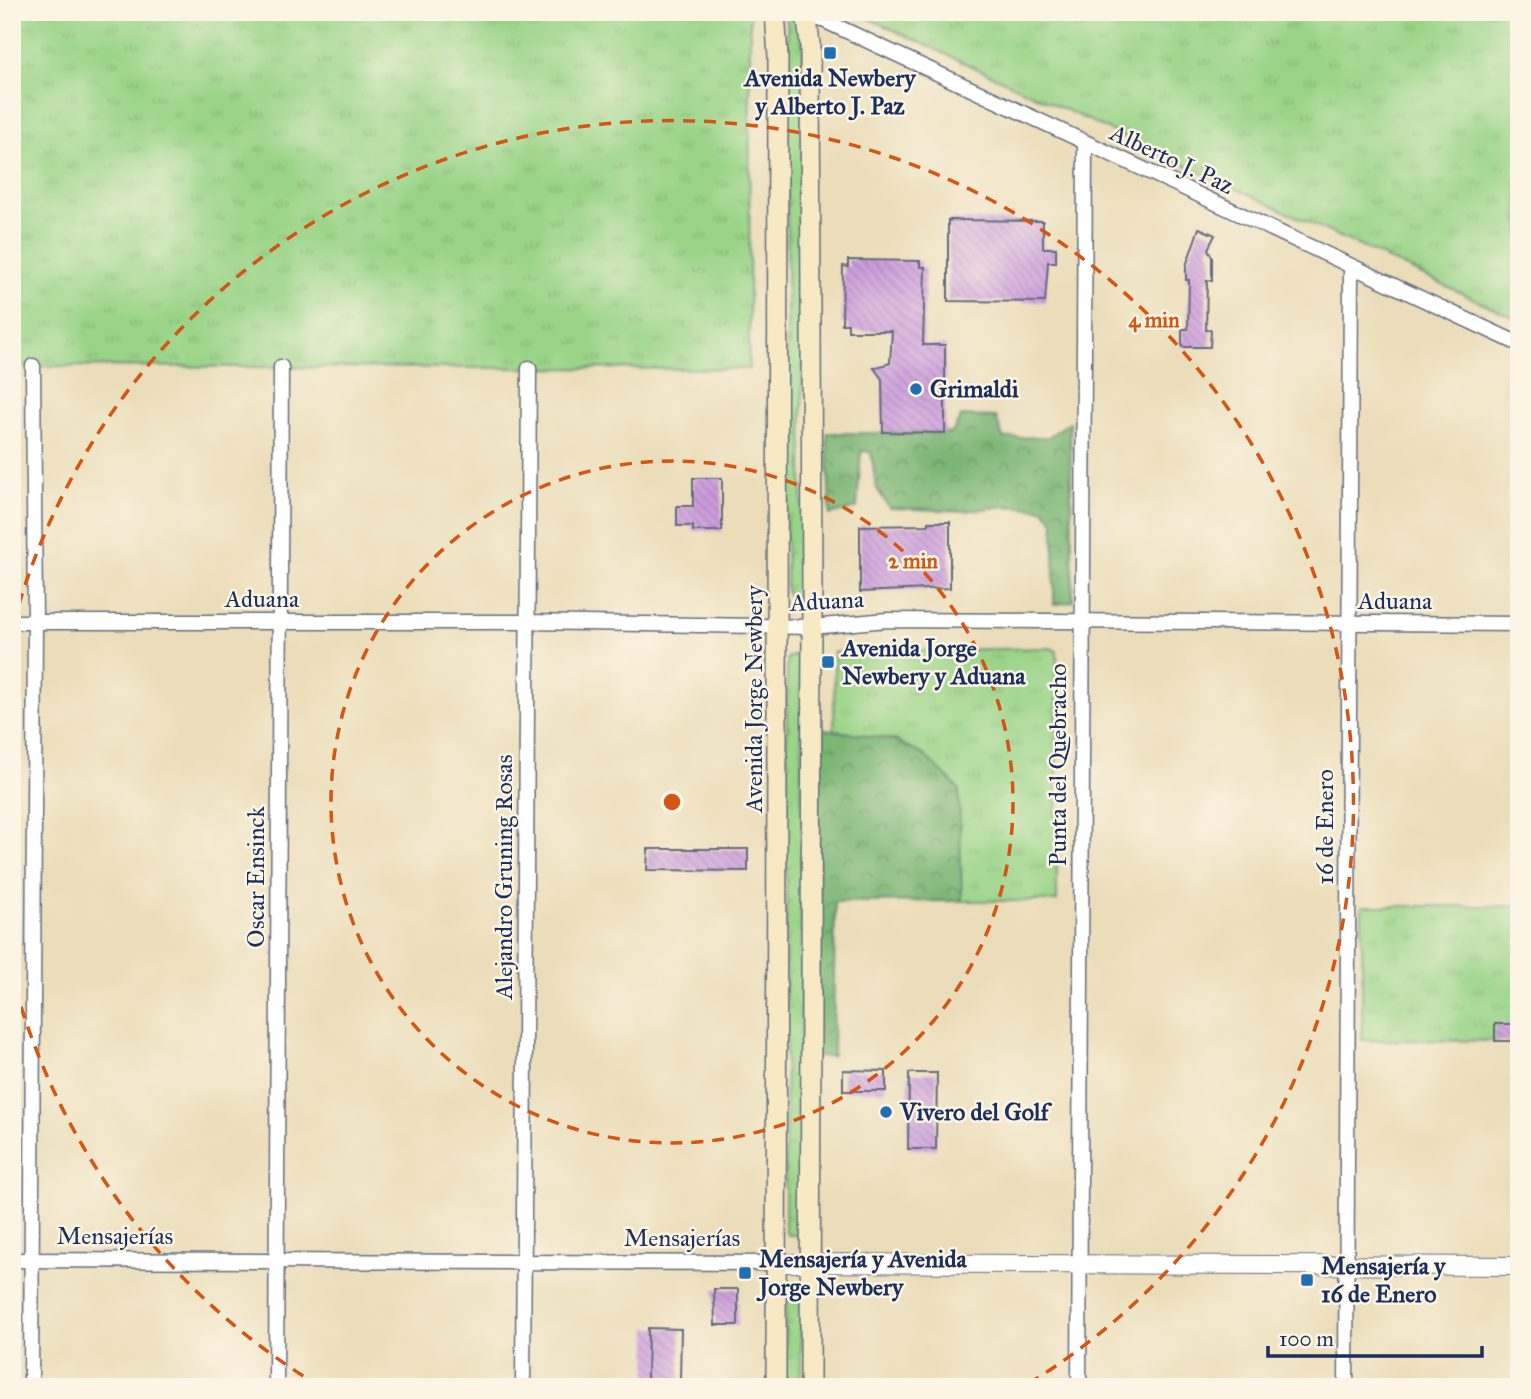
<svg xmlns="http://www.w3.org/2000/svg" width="1531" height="1399" font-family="'IM FELL Great Primer',serif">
	<defs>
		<pattern id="grass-tufts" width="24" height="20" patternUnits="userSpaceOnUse" patternTransform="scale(1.75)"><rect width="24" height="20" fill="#9ad487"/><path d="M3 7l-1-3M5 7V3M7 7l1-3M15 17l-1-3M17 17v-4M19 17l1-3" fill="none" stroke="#84b677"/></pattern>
		<pattern id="forest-crowns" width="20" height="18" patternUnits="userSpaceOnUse" patternTransform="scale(1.75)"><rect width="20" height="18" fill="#7bb674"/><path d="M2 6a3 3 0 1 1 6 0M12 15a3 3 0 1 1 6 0" fill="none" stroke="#649462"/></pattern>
		<pattern id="building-back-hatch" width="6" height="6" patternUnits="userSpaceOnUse" patternTransform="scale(1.75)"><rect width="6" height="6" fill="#ca9adc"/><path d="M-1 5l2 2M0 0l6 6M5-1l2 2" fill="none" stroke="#a37eb6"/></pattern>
	</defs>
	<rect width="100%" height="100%" fill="#fcf5e5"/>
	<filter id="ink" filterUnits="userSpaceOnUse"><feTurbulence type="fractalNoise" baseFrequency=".0143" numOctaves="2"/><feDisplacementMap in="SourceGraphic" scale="14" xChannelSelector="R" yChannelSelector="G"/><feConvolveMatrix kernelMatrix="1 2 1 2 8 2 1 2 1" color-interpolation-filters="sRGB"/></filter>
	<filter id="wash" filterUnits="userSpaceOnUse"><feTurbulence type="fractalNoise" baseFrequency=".00686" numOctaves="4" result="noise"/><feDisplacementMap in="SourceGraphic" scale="28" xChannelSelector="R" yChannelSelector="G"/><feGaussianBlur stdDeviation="1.57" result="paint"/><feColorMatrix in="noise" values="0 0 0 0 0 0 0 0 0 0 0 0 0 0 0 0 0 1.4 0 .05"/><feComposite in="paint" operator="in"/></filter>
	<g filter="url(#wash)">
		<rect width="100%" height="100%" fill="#ebddb9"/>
		<g fill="url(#grass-tufts)" stroke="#5a8272" stroke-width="2">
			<polygon points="12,12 750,12 749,369 12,366"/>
			<polygon points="786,12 799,12 803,52 802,594 797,597 789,597 786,591 788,39"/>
			<polygon points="855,12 1519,12 1519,320"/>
			<polygon points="1051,648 1057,651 1057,901 835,901 834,652"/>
			<polygon points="797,654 801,659 802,672 800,1232 796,1235 788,1235 785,1230 787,658"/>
			<polygon points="1362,906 1519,906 1519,1041 1362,1040"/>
			<polygon points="796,1291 801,1295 801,1387 785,1387 786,1295 788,1292"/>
		</g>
		<g fill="url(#forest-crowns)" stroke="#4b7269" stroke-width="2">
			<polygon points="961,416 996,417 1003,438 1048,437 1070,422 1073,601 1054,605 1054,521 1044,509 1006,506 965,511 889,508 876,487 871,452 861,451 857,508 830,515 827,433 952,433"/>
			<polygon points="818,728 895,740 924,755 959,789 962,901 835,902 833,1056 817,1057"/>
		</g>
		<g id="blocks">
			<g fill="url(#building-back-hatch)">
				<polygon points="948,220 1043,221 1043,248 1056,248 1056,262 1048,262 1045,302 948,301"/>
				<polygon points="1199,228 1215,235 1208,249 1212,257 1212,281 1207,280 1206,330 1211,330 1210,347 1182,347 1182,329 1188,329 1189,280 1186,280 1186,266"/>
				<polygon points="848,260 920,261 920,267 925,267 923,345 945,345 945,433 883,432 882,379 874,368 890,363 892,331 848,331 848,324 842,324 843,266 848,267"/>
				<polygon points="693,478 722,478 722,531 693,531 693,526 677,526 677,506 693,506"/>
				<polygon points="928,522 950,522 950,588 860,592 860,526 928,525"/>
				<polygon points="648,849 748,849 748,871 647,870"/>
				<rect x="1495" y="1024" width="24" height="17"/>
				<polygon points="843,1070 886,1071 886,1091 843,1091"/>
				<polygon points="909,1073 937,1073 936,1149 908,1149"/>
				<polygon points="714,1289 738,1289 738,1325 715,1325"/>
				<polygon points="648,1328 681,1329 680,1382 647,1382"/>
			</g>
		</g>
	</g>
	<g filter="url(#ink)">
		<use href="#blocks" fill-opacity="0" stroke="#646c7e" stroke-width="2"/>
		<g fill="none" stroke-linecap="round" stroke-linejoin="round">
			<g stroke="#646c7e" stroke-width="17">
				<g id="minor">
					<polyline points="807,15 823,20 1519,344"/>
					<polyline points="12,622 528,622 812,627 887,620 1519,624"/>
					<polyline points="12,1260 777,1263"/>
					<polyline points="31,1387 35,622 33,366"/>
					<polyline points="276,1387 281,367"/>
					<polyline points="523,1387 529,368"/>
					<polyline points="1079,1387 1085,143"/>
					<polyline points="1346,1387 1351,267"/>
				</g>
			</g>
			<g stroke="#646c7e" stroke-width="20">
				<polyline id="tertiary" points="777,1263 1519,1266"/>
			</g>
			<g stroke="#646c7e" stroke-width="22">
				<g id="secondary">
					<polyline points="775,12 778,57 776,1387"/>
					<polyline points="806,12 810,44 812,598 810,1387"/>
				</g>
			</g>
			<use href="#minor" stroke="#fff" stroke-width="14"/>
			<use href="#tertiary" stroke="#fff" stroke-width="18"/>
			<use href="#secondary" stroke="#f6e9c3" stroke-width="19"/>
		</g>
	</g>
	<g fill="none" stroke="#d45514" stroke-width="3.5" stroke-dasharray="12 9">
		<circle cx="672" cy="802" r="341"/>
		<path d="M321 1387A682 682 0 0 1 13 979M13 625A682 682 0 1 1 1023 1387"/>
	</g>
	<g fill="#1f6fb2" stroke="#fcf5e5" stroke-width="2.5">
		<rect x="823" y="46" width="14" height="14" rx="3.5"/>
		<circle cx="916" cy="389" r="7"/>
		<rect x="821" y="655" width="14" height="14" rx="3.5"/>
		<circle cx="886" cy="1112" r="7"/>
		<rect x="738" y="1266" width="14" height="14" rx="3.5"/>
		<rect x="1300" y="1273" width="14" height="14" rx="3.5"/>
	</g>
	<g text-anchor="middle" stroke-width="5" stroke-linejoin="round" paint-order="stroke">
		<g font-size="24" font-weight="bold" fill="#1b2f5e" stroke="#fcf5e5" text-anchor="start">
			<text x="830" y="86" text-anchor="middle">Avenida Newbery<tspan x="830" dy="28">y Alberto J. Paz</tspan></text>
			<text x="930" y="397">Grimaldi</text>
			<text x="842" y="656">Avenida Jorge<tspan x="842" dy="28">Newbery y Aduana</tspan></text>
			<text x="900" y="1120">Vivero del Golf</text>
			<text x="759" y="1267">Mensajería y Avenida<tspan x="759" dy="28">Jorge Newbery</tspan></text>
			<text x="1321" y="1274">Mensajería y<tspan x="1321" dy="28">16 de Enero</tspan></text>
		</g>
		<g font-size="24" fill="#1b2f5e" stroke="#fcf5e5">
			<text transform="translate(1172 159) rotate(25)" y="8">Alberto J. Paz</text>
			<text x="262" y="607">Aduana</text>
			<text transform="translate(827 601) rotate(-3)" y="8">Aduana</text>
			<text x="1395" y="609">Aduana</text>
			<text transform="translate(754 699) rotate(-90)" y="8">Avenida Jorge Newbery</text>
			<text transform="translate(1058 765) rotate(-90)" y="8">Punta del Quebracho</text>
			<text transform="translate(1325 827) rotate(-90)" y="8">16 de Enero</text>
			<text transform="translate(256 877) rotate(-90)" y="8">Oscar Ensinck</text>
			<text transform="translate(504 877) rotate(-90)" y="8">Alejandro Gruning Rosas</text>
			<text x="115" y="1244">Mensajerías</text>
			<text x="682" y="1246">Mensajerías</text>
		</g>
	</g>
	<circle cx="672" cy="802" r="10" fill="#d45514" stroke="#fcf5e5" stroke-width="3.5"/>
	<g font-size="21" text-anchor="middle" font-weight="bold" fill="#d45514" stroke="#fcf5e5" stroke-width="5" stroke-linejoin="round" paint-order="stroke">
		<text x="1154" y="327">4 min</text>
		<text x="913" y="568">2 min</text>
	</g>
	<rect width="1531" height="1399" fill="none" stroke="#fcf5e5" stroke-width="42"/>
	<path d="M1268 1346v10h214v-10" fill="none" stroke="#1b2f5e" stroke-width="3.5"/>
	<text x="1279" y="1346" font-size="21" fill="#1b2f5e" stroke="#fcf5e5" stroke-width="5" paint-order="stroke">100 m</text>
</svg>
